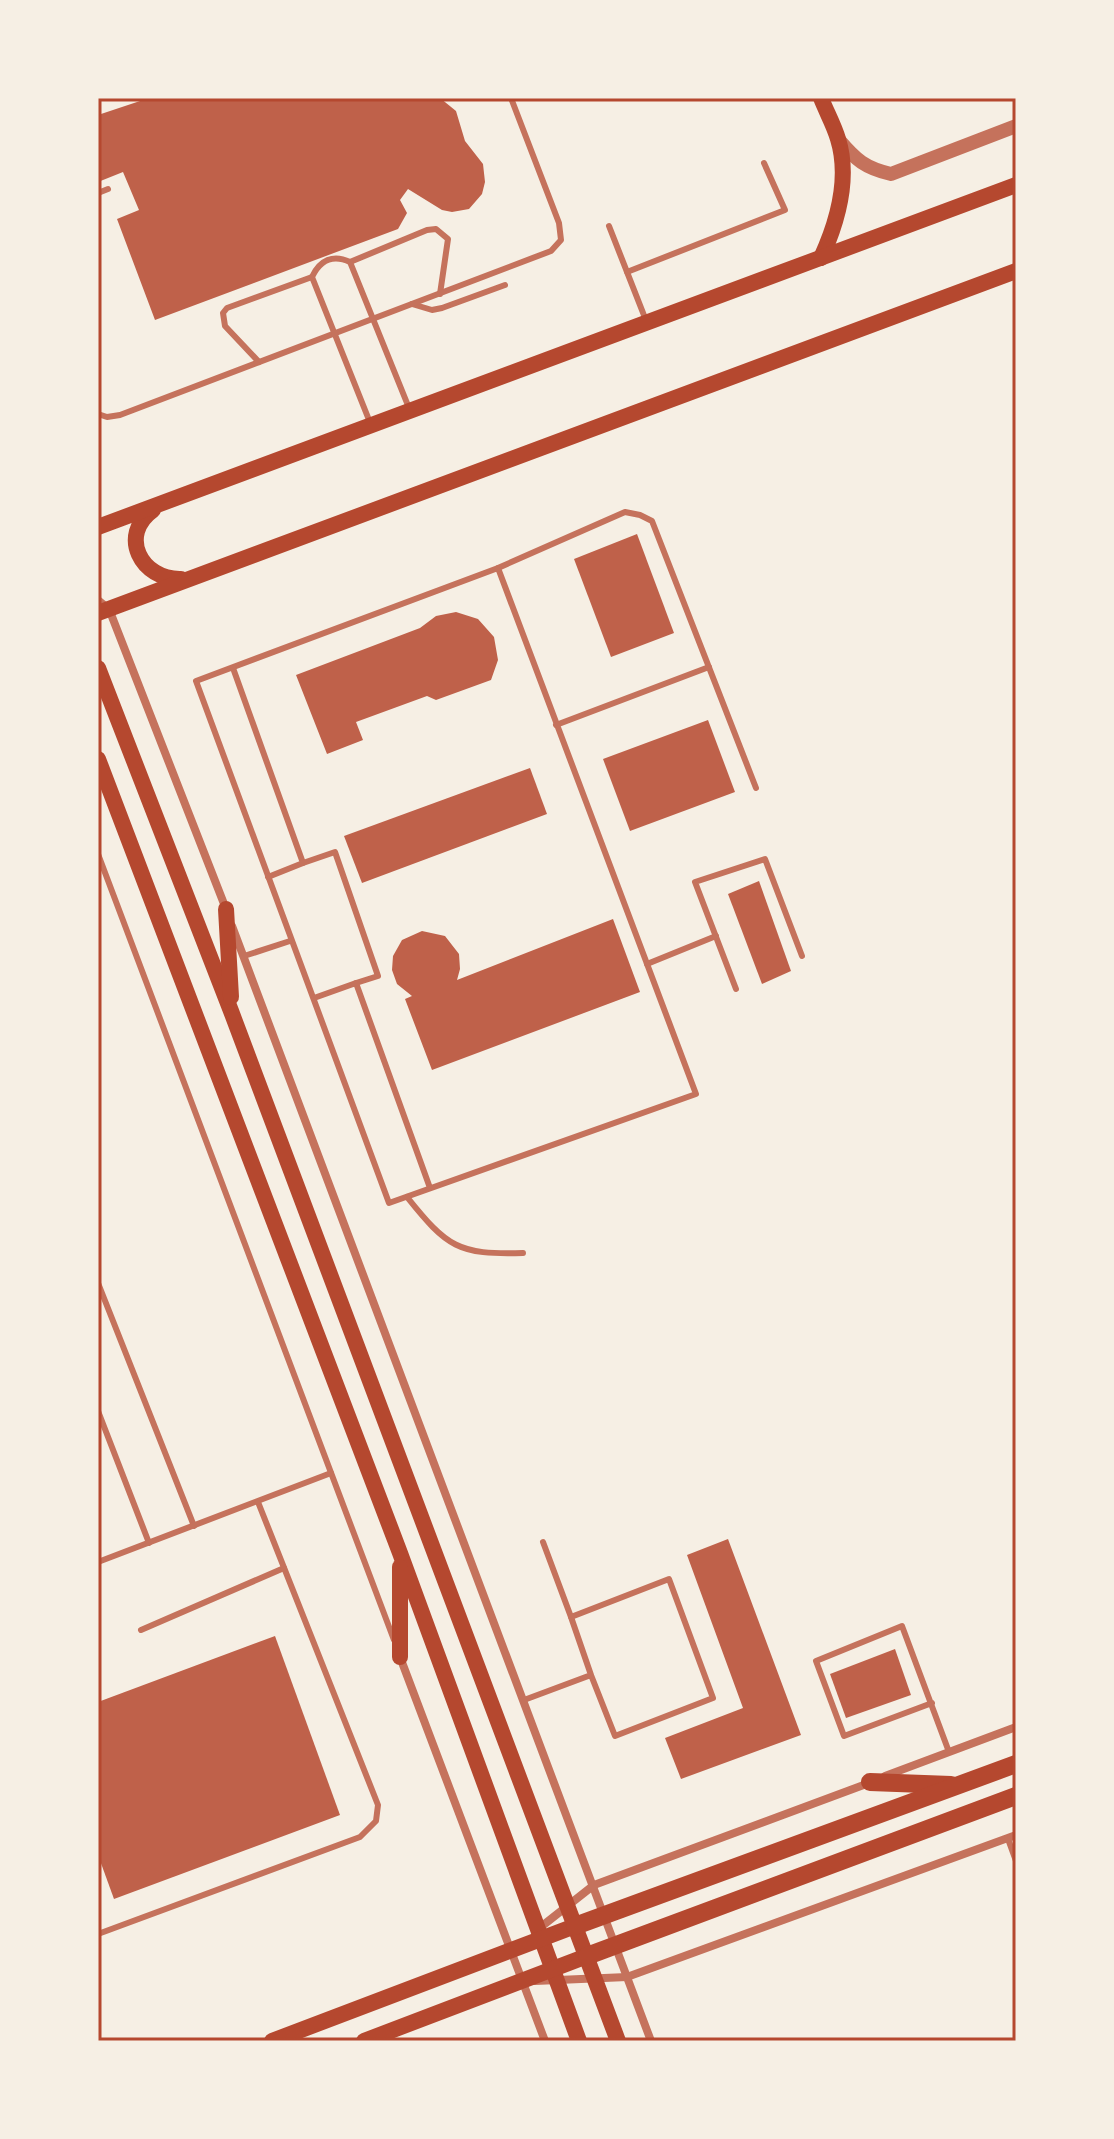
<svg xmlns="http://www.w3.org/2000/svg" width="1114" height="2139" font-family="'Exo 2',sans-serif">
	<rect width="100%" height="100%" fill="#f6efe4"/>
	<g fill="#bf614a">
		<polygon points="149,98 440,98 456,111 465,141 483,164 485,182 482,194 469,209 452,212 442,210 408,189 400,200 407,213 398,229 155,320 117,219 139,210 123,172 98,182 98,115"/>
		<polygon points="637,534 674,633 611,657 574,559"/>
		<polygon points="456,612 478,619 494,637 498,660 491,680 436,700 427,696 356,722 363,740 327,754 296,675 420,628 436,616"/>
		<polygon points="708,720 735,792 630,831 603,759"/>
		<polygon points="530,768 547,814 362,883 344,836"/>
		<polygon points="759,881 791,971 762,984 728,894"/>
		<polygon points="613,919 640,992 432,1070 405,999 412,996 397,984 392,970 393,956 402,940 422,931 445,936 459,954 460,969 457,980"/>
		<polygon points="728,1539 801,1735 681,1779 665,1738 743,1708 687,1555"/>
		<polygon points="275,1636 340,1815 114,1899 98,1855 98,1702"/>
		<polygon points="895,1649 911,1695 846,1718 830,1674"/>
	</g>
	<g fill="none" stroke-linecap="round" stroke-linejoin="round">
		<g stroke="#c5725c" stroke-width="6">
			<polyline points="98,193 108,189"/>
			<polyline points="609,226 647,323"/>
			<polyline points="350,262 427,230 436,229 448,239 440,294"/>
			<polyline points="627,272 785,210 764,163"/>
			<polyline points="412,304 432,310 442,308 505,285"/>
			<polyline points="259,362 225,326 223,313 227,308 312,277"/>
			<polyline points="98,414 107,417 120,415 551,251 561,240 559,223 511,98"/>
			<path d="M371,425L312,277C320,260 333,254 350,262L409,408"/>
			<polygon points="498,568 696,1094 389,1203 196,681"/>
			<polyline points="498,568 625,512 640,515 652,521 756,788"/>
			<polyline points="233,668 303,863 268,877"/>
			<polyline points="556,725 709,667"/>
			<polyline points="98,854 394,1640"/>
			<polyline points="303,863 335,852 378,976 356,983"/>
			<polyline points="244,956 290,941"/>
			<polyline points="647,964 716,936"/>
			<polyline points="736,989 695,882 765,859 802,956"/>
			<polyline points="314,998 356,983 430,1188"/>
			<path d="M407,1197C447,1247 458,1255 523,1253"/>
			<polyline points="98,1283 194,1526"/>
			<polyline points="98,1411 149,1543"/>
			<polyline points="543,1542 571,1617"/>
			<polyline points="98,1562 331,1473"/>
			<polyline points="141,1630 284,1568"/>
			<polyline points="524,1700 591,1675 615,1736 713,1698 669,1579 571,1617 591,1675"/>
			<polyline points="932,1703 844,1736 816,1661 902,1626 949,1752"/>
			<polyline points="1008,1839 1016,1861"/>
			<polyline points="98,1934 360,1837 376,1821 378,1805 258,1502"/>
		</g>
		<g stroke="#c5725c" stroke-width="8">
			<polyline points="98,600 109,609 226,909"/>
			<polyline points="232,926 651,2041"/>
			<polyline points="400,1657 545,2041"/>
			<polyline points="885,1776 1016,1727"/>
			<polyline points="537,1930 594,1885 869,1783"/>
			<polyline points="535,1981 627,1977 1016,1835"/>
		</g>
		<path stroke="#c5725c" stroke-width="14" d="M839,140C856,160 865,168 891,174L1016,126"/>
		<g stroke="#b5482f" stroke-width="16">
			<path d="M821,98C826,111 834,125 838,139C850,178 837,223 821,258"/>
			<path d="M153,510C118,535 141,580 181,579"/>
			<polyline points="98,527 1016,185"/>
			<polyline points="98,613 1016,271"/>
			<polyline points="98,668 231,1011 618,2041"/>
			<polyline points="98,759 400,1553 579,2041"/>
			<polyline points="226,909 231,997"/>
			<polyline points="400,1567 400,1657"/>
			<polyline points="272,2041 575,1926"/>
			<polyline points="364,2041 587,1956"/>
		</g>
		<g stroke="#b5482f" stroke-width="18">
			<polyline points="870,1782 951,1785"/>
			<polyline points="575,1926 1016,1764"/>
			<polyline points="587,1956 1016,1796"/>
		</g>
	</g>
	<rect width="1114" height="2139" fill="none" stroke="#f6efe4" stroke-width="200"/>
	<rect x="100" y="100" width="914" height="1939" fill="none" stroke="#b5482f" stroke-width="3"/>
</svg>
